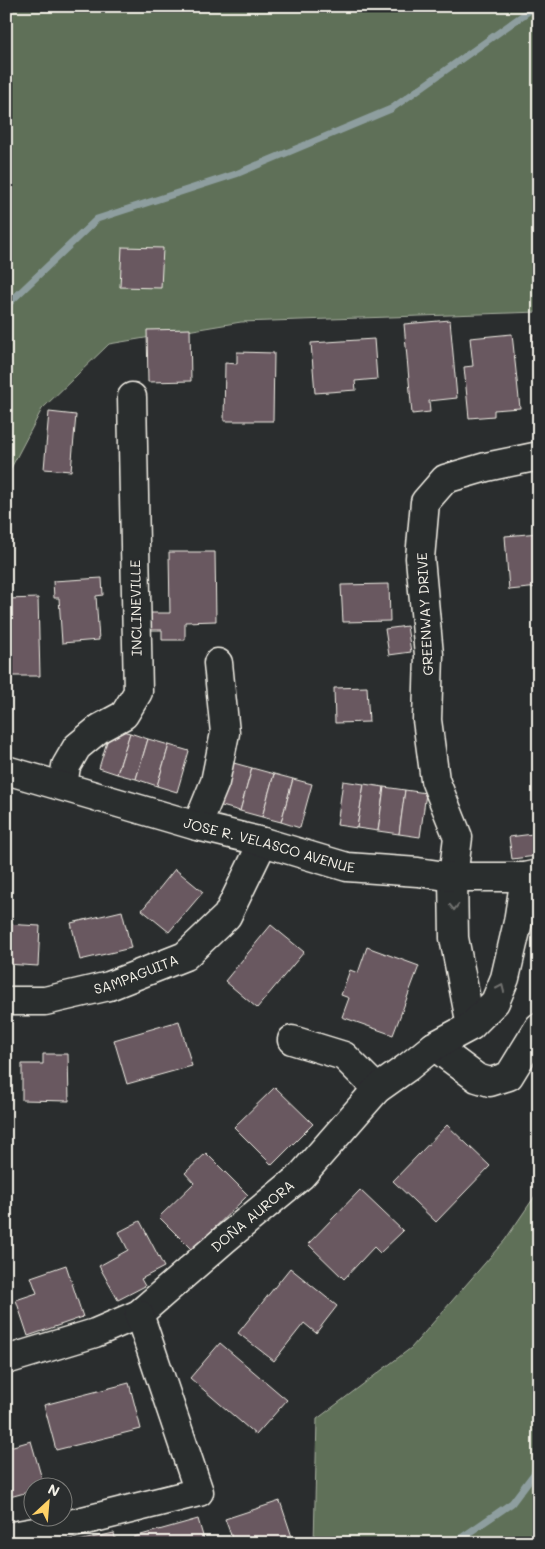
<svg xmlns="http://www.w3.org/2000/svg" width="545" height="1549" font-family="Mali,sans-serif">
	<rect width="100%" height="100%" fill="#2a2d2e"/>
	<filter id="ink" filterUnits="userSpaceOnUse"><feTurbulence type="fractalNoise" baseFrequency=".02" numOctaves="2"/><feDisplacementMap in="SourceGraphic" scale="10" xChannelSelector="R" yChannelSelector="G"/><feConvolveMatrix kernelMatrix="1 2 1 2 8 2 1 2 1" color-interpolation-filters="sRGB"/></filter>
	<g filter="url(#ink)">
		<g fill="#5e7059" stroke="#a9b0a0">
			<polygon points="6,6 539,6 539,312 241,322 109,344 42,409 11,468 6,468"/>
			<polygon points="539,1190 539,1543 314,1543 317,1419 411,1348 505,1240"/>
		</g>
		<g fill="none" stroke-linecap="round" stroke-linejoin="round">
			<g stroke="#8e9e9f" stroke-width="7">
				<polyline points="6,306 97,219 236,174 391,109 536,6"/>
				<polyline points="454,1543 512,1503 539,1467"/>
			</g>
		</g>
		<g fill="#695861" stroke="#f4f1e8">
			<polygon points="122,247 163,248 161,288 120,287"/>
			<polygon points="450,320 457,398 429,401 430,412 412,414 404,324"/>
			<polygon points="190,329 191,381 148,382 147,330"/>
			<polygon points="512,334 520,408 494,410 494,416 469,418 464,367 473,366 470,338"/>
			<polygon points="539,334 539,372 532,335"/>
			<polygon points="374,339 377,379 355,381 356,390 315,393 311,343"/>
			<polygon points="237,352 274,353 273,421 224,421 225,363 237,364"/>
			<polygon points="49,412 76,415 71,471 44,469"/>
			<polygon points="539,533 539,587 509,590 505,536"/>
			<polygon points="169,552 215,552 216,621 185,622 185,640 162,640 162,630 149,630 148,613 170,613"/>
			<polygon points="102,578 103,595 96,596 99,640 62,643 59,598 54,598 53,581"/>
			<polygon points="389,584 390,621 343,622 341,585"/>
			<polygon points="38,598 40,676 6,676 6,599"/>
			<polygon points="407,626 411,652 389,655 385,629"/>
			<polygon points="367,687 369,722 335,723 334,688"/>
			<polygon points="111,728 130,733 117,774 99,768"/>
			<polygon points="130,733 148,739 136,779 117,774"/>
			<polygon points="148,739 169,745 157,786 136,779"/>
			<polygon points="169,745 189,751 177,792 157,786"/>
			<polygon points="230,762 252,768 240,811 218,805"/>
			<polygon points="252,768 274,774 262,817 240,811"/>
			<polygon points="274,774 293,779 281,822 262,817"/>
			<polygon points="293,779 312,784 300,828 281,822"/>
			<polygon points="343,781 364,784 357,828 337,825"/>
			<polygon points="364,784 384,787 378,831 357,828"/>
			<polygon points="384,787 405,790 399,834 378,831"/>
			<polygon points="405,790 426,793 420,837 399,834"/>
			<polygon points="533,834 536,856 512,859 509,837"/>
			<polygon points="175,869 203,892 169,932 142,910"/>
			<polygon points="122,911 131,948 80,960 71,923"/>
			<polygon points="6,924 40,926 38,966 6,964"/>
			<polygon points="271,925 304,952 257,1008 225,981"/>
			<polygon points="367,947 419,966 393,1035 342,1017 349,998 341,995 350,970 358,973"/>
			<polygon points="179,1021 192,1066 127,1084 114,1040"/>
			<polygon points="43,1054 68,1054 69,1101 22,1100 22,1064 43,1064"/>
			<polygon points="275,1087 313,1124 272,1165 234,1127"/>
			<polygon points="447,1125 490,1166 436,1222 393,1181"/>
			<polygon points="206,1153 248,1195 192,1250 159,1217 194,1183 185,1173"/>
			<polygon points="360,1190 403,1231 380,1253 374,1247 344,1279 308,1244"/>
			<polygon points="140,1221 164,1267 141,1279 145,1286 118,1300 99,1266 128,1250 119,1232"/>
			<polygon points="66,1265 83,1317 28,1336 16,1300 37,1293 31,1277"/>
			<polygon points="290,1268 337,1306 316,1333 304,1323 274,1361 238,1333"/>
			<polygon points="220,1343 287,1400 256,1435 190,1378"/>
			<polygon points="129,1383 141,1429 56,1450 44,1405"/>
			<polygon points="31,1441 44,1486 32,1486 32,1491 6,1498 6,1448"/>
			<polygon points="280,1501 294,1543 234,1543 225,1519"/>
			<polygon points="198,1519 205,1543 135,1543 134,1537"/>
			<polygon points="114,1533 116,1543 69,1543"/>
		</g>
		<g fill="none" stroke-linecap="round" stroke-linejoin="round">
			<g stroke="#f4f1e8" stroke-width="31">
				<g id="minor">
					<polyline points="63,786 66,766 77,747 100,728 124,715 138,692 132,397"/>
					<polyline points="197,826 215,782 225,733 218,663"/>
					<path id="s1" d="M6,1001H45L109,986L185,956L227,916L263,842"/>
					<polyline points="471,1026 454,938 453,877 458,837 435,780 427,720 429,655 420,558 425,502 445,479 486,467 539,456"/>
					<polyline points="292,1040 344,1056 377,1089"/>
					<polyline points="434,1046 477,1078 490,1082 509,1076 539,1027"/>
					<path id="s2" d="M6,1360L95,1333L139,1314L225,1239L301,1176L377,1089L408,1067L434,1046L471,1026L495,1002L505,978L518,922L525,877"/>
					<polyline points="6,1537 46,1530 199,1492 139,1314"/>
				</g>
			</g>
			<g stroke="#f4f1e8" stroke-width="31">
				<g id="major">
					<path id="s3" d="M6,770L197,826L263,842L347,867L418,872L453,877H525L539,874"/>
				</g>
			</g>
			<use href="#minor" stroke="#2a2d2e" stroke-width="28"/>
			<use href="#major" stroke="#2a2d2e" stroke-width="28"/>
		</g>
		<defs><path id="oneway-chevron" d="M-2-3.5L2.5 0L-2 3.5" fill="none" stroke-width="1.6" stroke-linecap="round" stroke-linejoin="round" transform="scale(1.25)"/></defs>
		<g stroke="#71726f">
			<use href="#oneway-chevron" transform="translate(454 907) rotate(89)"/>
			<use href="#oneway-chevron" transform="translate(501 988) rotate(-66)"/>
		</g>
	</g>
	<g text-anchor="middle" stroke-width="5" stroke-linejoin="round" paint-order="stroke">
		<g font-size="14" fill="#f4f1e8" stroke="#2a2d2e">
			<text transform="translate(136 608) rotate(-91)" y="5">INCLINEVILLE</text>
			<text transform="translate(425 614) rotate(-93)" y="5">GREENWAY DRIVE</text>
			<text dy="5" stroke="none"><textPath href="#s3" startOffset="274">JOSE R. VELASCO AVENUE</textPath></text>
			<text dy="5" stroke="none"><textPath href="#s1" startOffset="134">SAMPAGUITA</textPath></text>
			<text dy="5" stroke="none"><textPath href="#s2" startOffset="291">DOÑA AURORA</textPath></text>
		</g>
	</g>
	<rect width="545" height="1549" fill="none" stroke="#2a2d2e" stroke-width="25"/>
	<rect x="12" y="12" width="520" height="1524" fill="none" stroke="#f4f1e8" stroke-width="2" filter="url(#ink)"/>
	<g transform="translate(48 1502) rotate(26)"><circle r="24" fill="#2a2d2e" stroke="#7b7b78"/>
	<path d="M0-4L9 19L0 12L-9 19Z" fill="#ffd166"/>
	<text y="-8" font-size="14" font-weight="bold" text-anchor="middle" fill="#f4f1e8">N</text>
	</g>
</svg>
